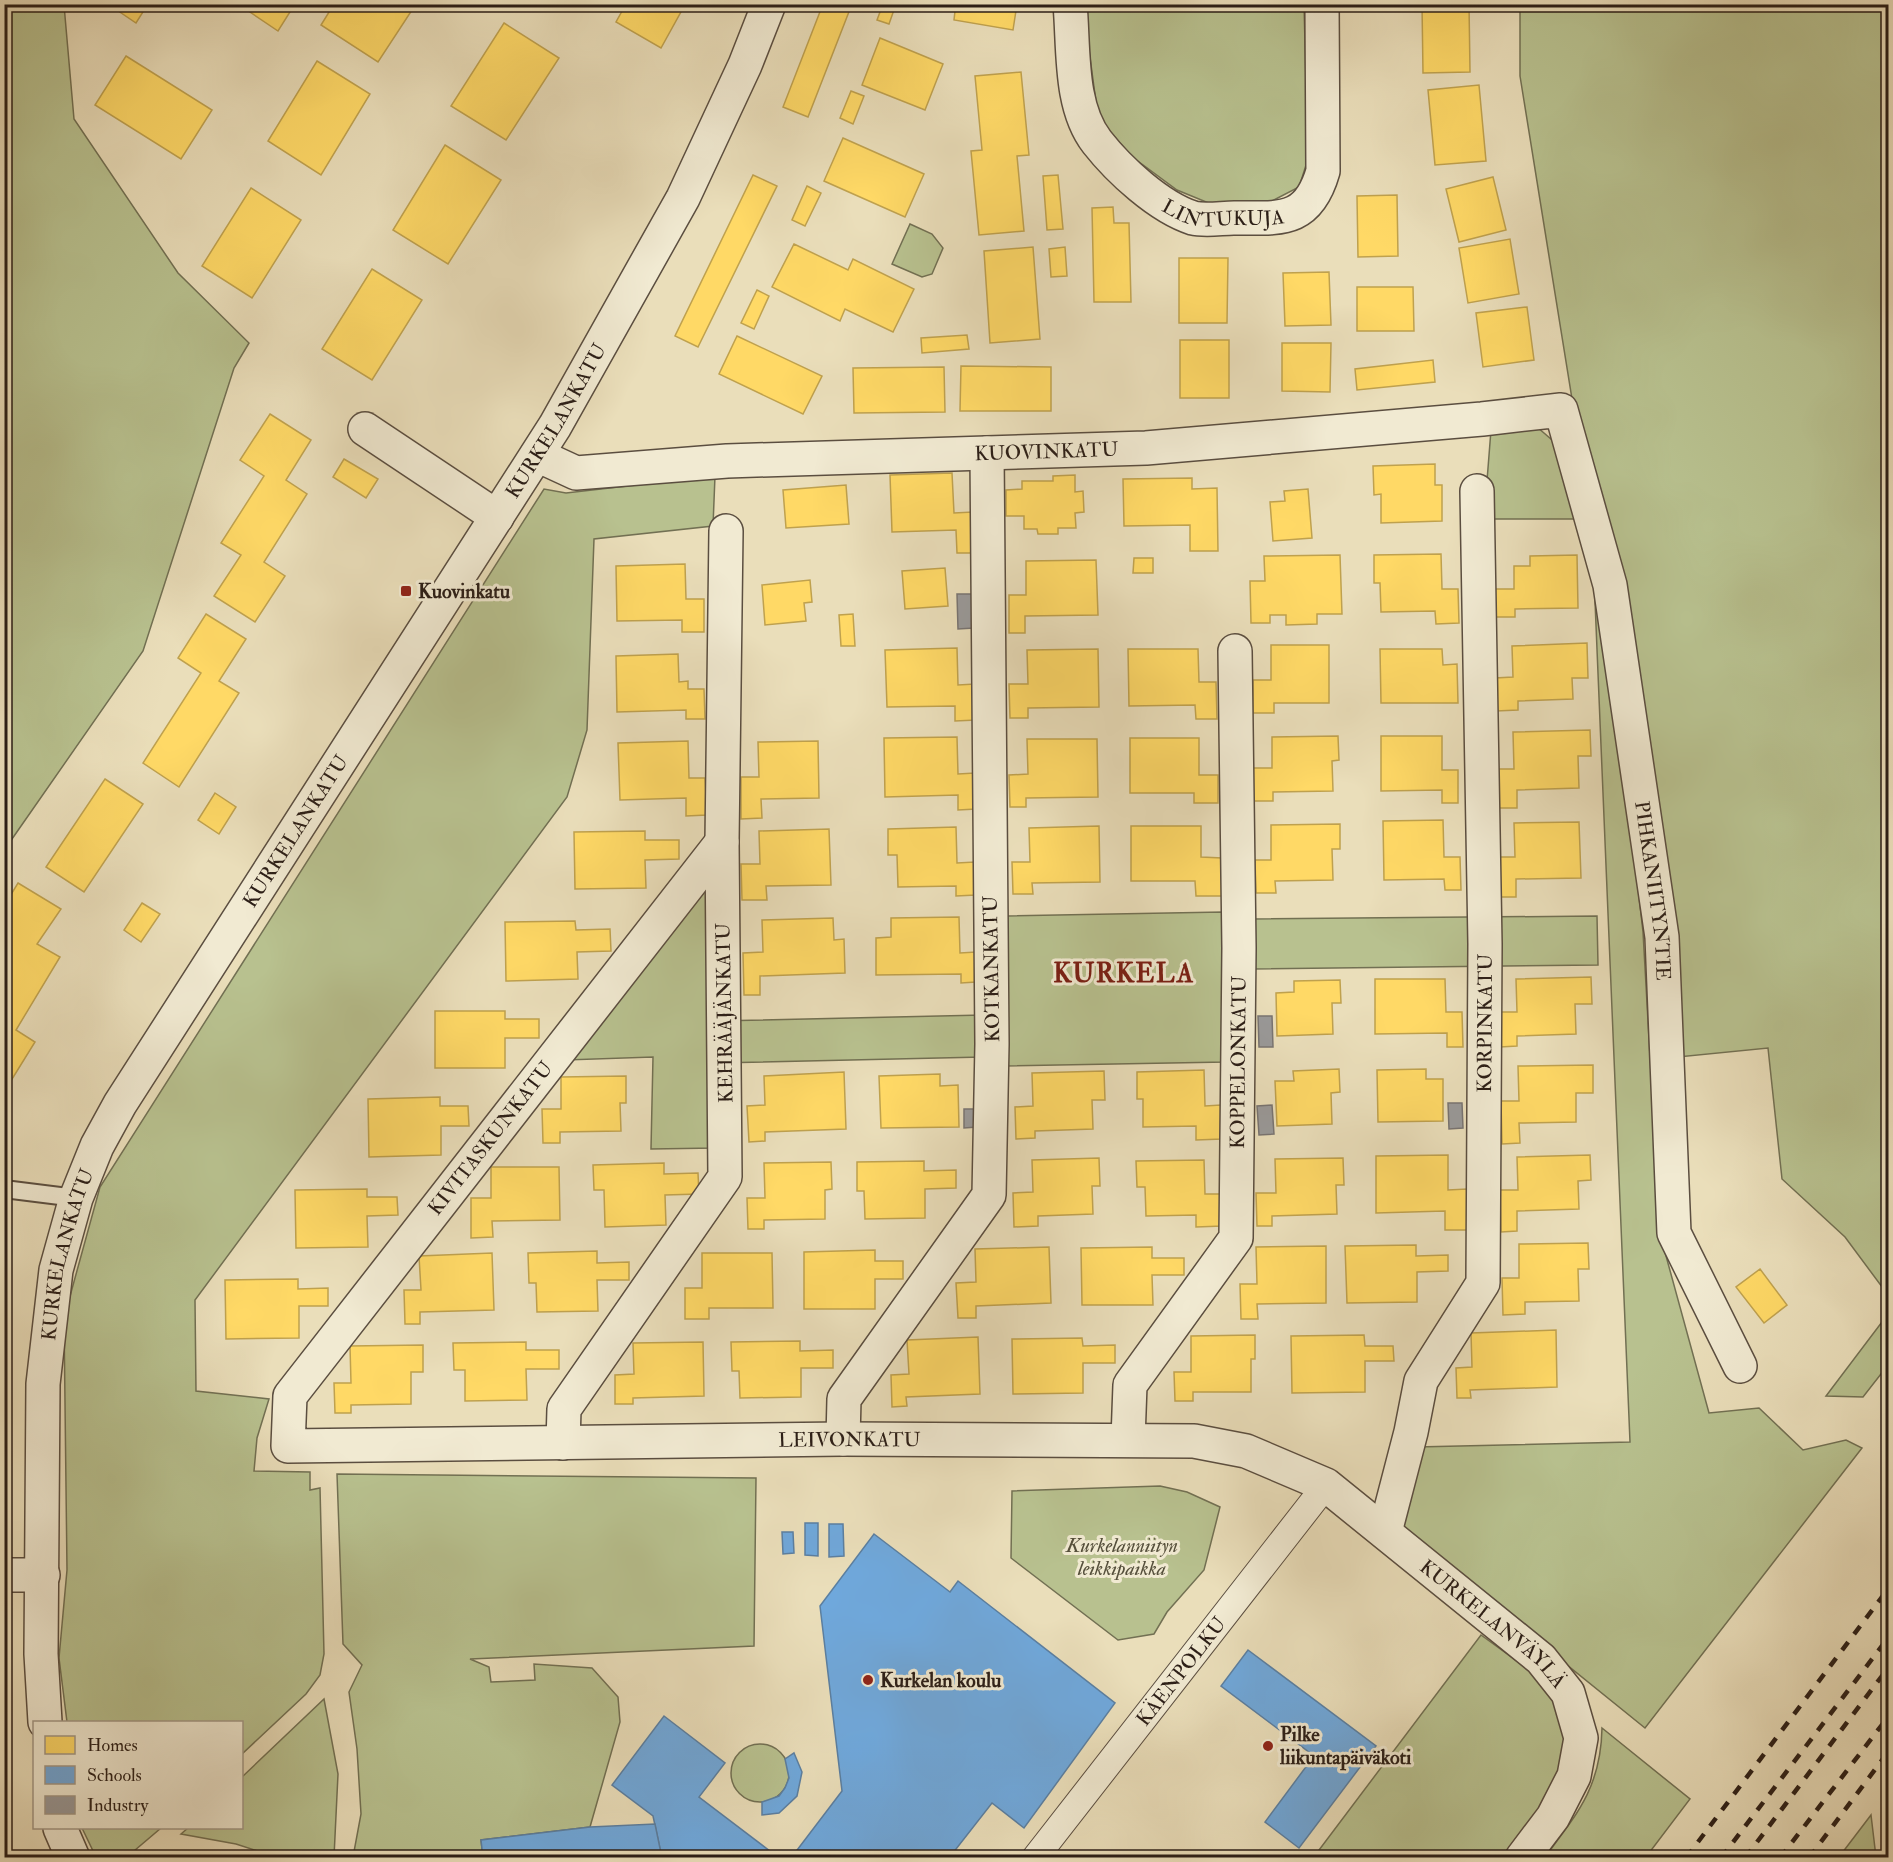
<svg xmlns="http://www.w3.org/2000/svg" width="1893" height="1862" font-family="'IM FELL Double Pica',serif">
	<rect width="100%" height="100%" fill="#eadeba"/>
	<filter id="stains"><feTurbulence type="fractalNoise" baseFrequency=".00333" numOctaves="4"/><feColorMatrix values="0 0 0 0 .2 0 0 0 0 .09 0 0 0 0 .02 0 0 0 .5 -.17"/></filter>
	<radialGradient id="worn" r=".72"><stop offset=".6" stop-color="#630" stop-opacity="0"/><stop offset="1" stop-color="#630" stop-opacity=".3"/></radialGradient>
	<g fill="#b8c18f" stroke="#727053" stroke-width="1.5">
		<polygon points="5,4 64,5 74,119 178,273 249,343 234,368 143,651 5,849"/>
		<polygon points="1083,5 1304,5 1308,159 1299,187 1272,201 1211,204 1177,190 1131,156 1098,117"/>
		<polygon points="1520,5 1888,5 1888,1295 1845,1237 1782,1179 1768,1048 1678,1057 1520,76"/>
		<polygon points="910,224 932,234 943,248 932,274 922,277 892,264"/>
		<polygon points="1537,427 1559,446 1582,519 1484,519 1491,430"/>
		<polygon points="715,476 713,526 594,539 587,730 567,797 195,1300 196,1391 269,1399 257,1438 254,1471 310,1472 310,1490 320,1488 324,1654 320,1675 306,1694 242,1754 242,1722 67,1722 59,1658 67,1570 64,1318 100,1187 544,489 566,493"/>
		<polygon points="1593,553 1604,586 1643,932 1660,1234 1709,1413 1759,1408 1803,1450 1846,1440 1862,1448 1645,1728 1400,1530 1416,1447 1630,1442"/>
		<polygon points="709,875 714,1021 984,1015 983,1057 716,1063 716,1148 651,1149 653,1057 566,1060"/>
		<polygon points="1223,912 1226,1062 1005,1066 1006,916"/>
		<polygon points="1597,916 1598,965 1252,969 1251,919"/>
		<polygon points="1888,1314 1888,1365 1863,1397 1826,1396"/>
		<polygon points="337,1474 756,1478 754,1646 470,1659 489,1667 491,1682 535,1680 534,1664 592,1668 618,1697 620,1722 590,1827 481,1840 483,1857 353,1857 361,1814 357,1749 349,1692 362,1665 343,1644"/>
		<polygon points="1160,1486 1187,1492 1220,1507 1204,1570 1167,1612 1154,1634 1118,1640 1011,1558 1012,1491"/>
		<polygon points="1481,1635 1546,1682 1568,1728 1564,1774 1510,1857 1313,1858"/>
		<polygon points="324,1699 338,1774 334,1857 276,1857 236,1844 181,1834 188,1828 242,1828 242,1777"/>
		<path d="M1602,1728L1690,1799L1646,1857H1545C1578,1813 1601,1786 1602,1728Z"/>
		<circle cx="760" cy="1773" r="29"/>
		<polygon points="1871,1815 1876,1857 1839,1857"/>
		<polygon points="82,1828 161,1828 128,1856 96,1857"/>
	</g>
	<g fill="#ffd966" stroke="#bfa14e" stroke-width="1.5">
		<polygon points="108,4 148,4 136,23"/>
		<polygon points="238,4 295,4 278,31"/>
		<polygon points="334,4 416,4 378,62 321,25"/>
		<polygon points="626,4 671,4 682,10 661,48 616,22"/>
		<polygon points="823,4 852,4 808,117 783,107"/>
		<polygon points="883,4 895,7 889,24 877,20"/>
		<polygon points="915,4 1017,4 1013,30 954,20 955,11"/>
		<polygon points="1422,4 1469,4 1470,72 1423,73"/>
		<polygon points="504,23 559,58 506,140 451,106"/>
		<polygon points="880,38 943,64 925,110 862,85"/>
		<polygon points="126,56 212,110 181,159 95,105"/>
		<polygon points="317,61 370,94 321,175 268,141"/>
		<polygon points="1021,72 1029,155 1017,156 1024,231 979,235 971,151 982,150 975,76"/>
		<polygon points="1479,85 1486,161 1435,165 1428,90"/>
		<polygon points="851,91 864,96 853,124 840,118"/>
		<polygon points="843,138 924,174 905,217 824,181"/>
		<polygon points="445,145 501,180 448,264 393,230"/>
		<polygon points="753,175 777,186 698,347 675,336"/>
		<polygon points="1058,175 1063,229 1047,230 1043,176"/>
		<polygon points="1493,177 1506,230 1459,242 1446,189"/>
		<polygon points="807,186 821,193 805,226 792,220"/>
		<polygon points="251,188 301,220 252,298 202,266"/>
		<polygon points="1397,195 1398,256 1358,257 1357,196"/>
		<polygon points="1113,207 1114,223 1129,223 1131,302 1094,302 1092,208"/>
		<polygon points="1510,239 1519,294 1468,303 1459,248"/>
		<polygon points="794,244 848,270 853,259 914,289 893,332 845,309 840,321 772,287"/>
		<polygon points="1033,247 1040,339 990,343 984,251"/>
		<polygon points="1065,247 1067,276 1051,277 1049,249"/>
		<polygon points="1179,258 1228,258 1227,323 1179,323"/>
		<polygon points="372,269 422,300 372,380 322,349"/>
		<polygon points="1329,272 1331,325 1285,326 1283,273"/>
		<polygon points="1357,287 1413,287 1414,331 1357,331"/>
		<polygon points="757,290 769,296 754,329 741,323"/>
		<polygon points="1527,307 1534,360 1483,367 1476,313"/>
		<polygon points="967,335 969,349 922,353 921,338"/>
		<polygon points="737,336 822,376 803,414 719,374"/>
		<rect x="1180" y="340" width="49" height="58"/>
		<polygon points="1282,343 1331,343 1330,392 1282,391"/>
		<polygon points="1433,360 1435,382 1357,390 1355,369"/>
		<polygon points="961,366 1051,367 1051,411 960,411"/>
		<polygon points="944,367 945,412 854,413 853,368"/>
		<polygon points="270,414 311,440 286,480 307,494 264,562 285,576 255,622 214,596 241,555 221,543 264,476 240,460"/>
		<polygon points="344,459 378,479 366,498 333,477"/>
		<polygon points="1435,464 1435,485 1442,485 1442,521 1381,523 1381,494 1374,495 1373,466"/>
		<polygon points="952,473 954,513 973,512 974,553 957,553 956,530 892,532 890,475"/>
		<polygon points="1075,475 1075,492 1083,491 1084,512 1075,513 1076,528 1058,528 1058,534 1038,534 1037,529 1024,529 1024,516 1006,516 1006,490 1022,489 1022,481 1053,481 1053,476"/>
		<polygon points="1192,478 1192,489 1217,488 1218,551 1190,551 1190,525 1124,526 1123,479"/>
		<polygon points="846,485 849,524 786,528 783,490"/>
		<polygon points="1308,489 1312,538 1273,541 1270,502 1285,501 1284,491"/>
		<polygon points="1441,554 1442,589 1458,589 1459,623 1436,624 1435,611 1381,612 1380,583 1374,583 1374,555"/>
		<polygon points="1340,555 1342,614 1317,614 1317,624 1286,625 1286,615 1270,615 1270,623 1251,623 1250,581 1265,581 1264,556"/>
		<polygon points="1577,555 1578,608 1515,609 1515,617 1494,617 1494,589 1514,589 1514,566 1530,566 1530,556"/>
		<polygon points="1134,558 1153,558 1153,573 1133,573"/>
		<polygon points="1096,560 1098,615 1025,616 1025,633 1009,633 1009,595 1026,595 1026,561"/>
		<polygon points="685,564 686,599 704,599 704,632 682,632 682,620 617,621 616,566"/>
		<polygon points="945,568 948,606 905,609 902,571"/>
		<polygon points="810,580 812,602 804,603 806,621 765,625 762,585"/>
		<polygon points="206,614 246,639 219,681 239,693 179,787 143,763 201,673 178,658"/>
		<polygon points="853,614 855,646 841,646 839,615"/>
		<polygon points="1587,643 1588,678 1572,678 1573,699 1518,701 1518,710 1496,711 1495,678 1513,677 1512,646"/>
		<polygon points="1271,645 1329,645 1329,703 1274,703 1274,713 1253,713 1253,680 1271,680"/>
		<polygon points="957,648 958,685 975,684 976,720 955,721 955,706 887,707 885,650"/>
		<polygon points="1098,649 1099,707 1028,708 1028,718 1010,718 1009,684 1028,684 1027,650"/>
		<polygon points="1128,649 1198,649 1199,682 1216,682 1217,719 1196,719 1195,705 1129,706"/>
		<polygon points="1380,649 1442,649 1443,665 1457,664 1458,703 1381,703"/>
		<polygon points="678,654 679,682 688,681 688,689 704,689 705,719 686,719 686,710 617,712 616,656"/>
		<polygon points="1590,730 1591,756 1578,756 1579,788 1517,790 1517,808 1497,808 1496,769 1514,769 1513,732"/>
		<polygon points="1338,736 1339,760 1332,761 1333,791 1273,792 1273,801 1253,801 1253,768 1272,768 1272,737"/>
		<polygon points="1381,736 1442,736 1442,770 1458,770 1458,803 1442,803 1442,790 1381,791"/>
		<polygon points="957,737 958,774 975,773 976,809 958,810 958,795 885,797 884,738"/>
		<polygon points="1130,738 1199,738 1199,775 1218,775 1218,803 1194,803 1194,793 1130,793"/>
		<polygon points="1027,739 1097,739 1098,797 1026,798 1026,807 1010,807 1009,775 1028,774"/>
		<polygon points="688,741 689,778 705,778 707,815 686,816 686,798 620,800 618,743"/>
		<polygon points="818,741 819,798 761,799 762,818 741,819 741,777 759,777 758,742"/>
		<polygon points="105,779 143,804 84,892 46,867"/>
		<polygon points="215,793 236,807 219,834 198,820"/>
		<polygon points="1443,820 1444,857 1460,857 1461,890 1445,890 1444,879 1384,880 1383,821"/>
		<polygon points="1579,822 1581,878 1516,879 1516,897 1498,897 1497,857 1515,857 1514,823"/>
		<polygon points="1340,824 1340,849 1332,849 1333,880 1275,881 1276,893 1256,893 1255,860 1271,860 1271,825"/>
		<polygon points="1099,826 1100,882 1032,883 1033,894 1013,894 1012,862 1030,862 1029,828"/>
		<polygon points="1131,826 1201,826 1201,857 1222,858 1222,896 1196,896 1195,881 1131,881"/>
		<polygon points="956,827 957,863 975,862 976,895 956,896 956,886 898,887 897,855 888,855 888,829"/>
		<polygon points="829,829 831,885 766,886 767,900 742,900 741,864 760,864 759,831"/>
		<polygon points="645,831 645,840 679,840 679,859 645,860 646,888 575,889 574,832"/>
		<polygon points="18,883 61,909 37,944 60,957 16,1030 35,1042 4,1092 4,956 11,945 4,941 4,906"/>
		<polygon points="142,903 160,914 141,942 124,930"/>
		<polygon points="959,917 960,953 976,952 976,982 961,983 961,974 876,975 876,938 891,937 891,918"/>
		<polygon points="833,918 834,940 844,939 845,973 760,976 760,995 744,995 743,953 763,952 762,920"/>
		<polygon points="575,921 576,930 610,929 611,951 577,952 578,979 506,981 505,922"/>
		<polygon points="1591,977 1592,1004 1575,1004 1576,1034 1517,1036 1517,1046 1500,1047 1500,1012 1517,1012 1516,979"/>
		<polygon points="1375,979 1445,979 1446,1012 1462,1012 1463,1047 1447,1047 1447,1033 1375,1034"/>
		<polygon points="1340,980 1341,1003 1332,1003 1333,1034 1277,1036 1276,993 1294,992 1294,981"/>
		<polygon points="435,1011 505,1011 505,1019 539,1019 539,1038 505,1038 505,1068 435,1068"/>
		<polygon points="1593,1065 1593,1093 1576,1093 1576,1122 1519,1123 1520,1143 1502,1144 1501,1101 1519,1101 1518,1066"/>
		<polygon points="1339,1069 1340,1092 1331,1093 1332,1124 1277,1126 1275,1081 1294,1081 1293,1071"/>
		<polygon points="1426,1069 1426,1079 1443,1079 1443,1121 1378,1122 1377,1070"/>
		<polygon points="1204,1070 1205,1106 1221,1105 1222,1139 1196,1140 1196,1126 1143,1127 1143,1099 1137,1099 1137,1072"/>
		<polygon points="1104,1071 1105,1100 1092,1100 1093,1129 1035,1131 1035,1138 1016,1139 1015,1107 1033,1106 1032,1073"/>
		<polygon points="844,1072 846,1129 765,1132 765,1141 749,1142 747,1106 765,1105 764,1076"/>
		<polygon points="940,1074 940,1086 958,1085 959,1127 881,1128 879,1076"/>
		<polygon points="626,1076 626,1103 620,1103 621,1131 560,1132 560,1143 543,1143 542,1109 561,1109 561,1077"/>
		<polygon points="440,1097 440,1106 468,1106 469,1126 441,1126 441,1155 369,1157 368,1099"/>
		<polygon points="1448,1155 1448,1190 1467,1189 1468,1230 1445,1230 1445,1211 1376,1213 1376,1156"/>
		<polygon points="1590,1155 1591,1180 1578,1181 1579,1209 1517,1211 1517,1231 1501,1232 1500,1190 1518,1190 1517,1157"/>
		<polygon points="1099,1158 1100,1186 1092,1186 1093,1214 1038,1216 1038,1226 1014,1227 1013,1193 1033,1192 1032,1160"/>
		<polygon points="1343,1158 1344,1185 1336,1185 1337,1214 1272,1216 1272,1226 1257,1226 1256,1193 1276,1193 1275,1159"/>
		<polygon points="1204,1160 1205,1194 1221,1194 1222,1226 1196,1227 1196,1215 1146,1216 1145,1187 1137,1187 1136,1161"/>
		<polygon points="924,1161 924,1171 956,1170 956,1188 925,1189 925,1218 865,1219 864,1191 857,1191 857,1162"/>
		<polygon points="831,1162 832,1189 825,1190 825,1219 764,1220 764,1229 748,1229 747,1198 765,1198 764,1163"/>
		<polygon points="664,1163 664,1174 698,1173 699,1194 665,1195 666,1225 605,1227 604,1190 594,1190 593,1165"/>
		<polygon points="491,1167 559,1167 560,1220 492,1221 493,1237 471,1238 471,1198 491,1198"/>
		<polygon points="367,1189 367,1197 397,1197 398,1215 367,1216 368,1247 296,1248 295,1190"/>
		<polygon points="1588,1243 1589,1269 1578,1269 1579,1301 1525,1302 1525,1314 1503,1315 1502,1278 1519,1278 1519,1244"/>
		<polygon points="1416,1245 1416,1256 1448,1255 1448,1271 1417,1272 1417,1302 1347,1303 1345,1246"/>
		<polygon points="1326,1246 1326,1303 1257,1304 1258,1319 1241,1319 1240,1284 1257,1284 1256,1247"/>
		<polygon points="1049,1247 1051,1303 976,1306 976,1318 958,1318 956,1283 976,1282 975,1249"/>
		<polygon points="1152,1247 1152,1258 1184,1258 1184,1275 1152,1275 1153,1305 1082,1305 1081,1248"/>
		<polygon points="875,1250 875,1261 903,1261 903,1279 875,1279 875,1309 804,1309 804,1252"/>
		<polygon points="597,1251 597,1263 629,1262 629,1280 597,1280 598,1311 537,1312 536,1283 529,1283 528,1253"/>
		<polygon points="492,1253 494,1310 420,1312 420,1324 405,1324 404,1290 421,1290 419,1256"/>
		<polygon points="702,1253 772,1253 773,1308 709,1308 709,1319 685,1319 685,1288 702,1288"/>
		<polygon points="1760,1269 1787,1305 1764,1323 1736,1287"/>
		<polygon points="298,1279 298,1289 328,1288 328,1306 299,1306 299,1338 226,1339 225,1280"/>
		<polygon points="1556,1330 1557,1387 1470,1390 1471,1398 1457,1398 1456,1368 1472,1367 1471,1333"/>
		<polygon points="1255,1335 1255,1359 1251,1359 1251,1392 1193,1392 1193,1401 1175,1401 1174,1372 1191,1372 1191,1336"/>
		<polygon points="1364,1335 1365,1346 1393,1346 1394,1361 1365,1361 1365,1392 1292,1393 1291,1336"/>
		<polygon points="978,1337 980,1394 906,1397 907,1406 892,1407 891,1375 909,1374 907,1340"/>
		<polygon points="1082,1338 1083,1346 1115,1345 1115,1363 1083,1363 1083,1393 1013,1394 1012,1339"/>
		<polygon points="800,1341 800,1351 833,1350 833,1368 801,1368 801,1397 740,1398 739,1371 732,1371 731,1342"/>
		<polygon points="526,1342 526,1350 559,1350 559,1369 526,1369 527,1400 465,1401 465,1370 454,1370 453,1343"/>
		<polygon points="703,1342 704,1396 633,1398 633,1404 615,1404 615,1375 634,1374 633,1343"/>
		<polygon points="423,1345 423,1372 411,1372 411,1404 351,1405 351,1413 335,1413 334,1383 351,1383 350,1346"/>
	</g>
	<g fill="#6fa8dc" stroke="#5b7fa1" stroke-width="1.5">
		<polygon points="805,1523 818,1523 818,1556 805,1555"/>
		<polygon points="829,1524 843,1524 844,1556 829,1557"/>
		<polygon points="782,1532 793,1532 794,1553 783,1554"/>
		<polygon points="874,1534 950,1592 958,1581 1115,1703 1024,1828 992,1803 949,1858 791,1858 842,1791 820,1606"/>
		<polygon points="1248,1650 1376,1746 1299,1848 1265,1822 1314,1756 1221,1686"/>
		<polygon points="664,1716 725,1763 699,1797 779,1858 662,1858 653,1816 612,1785"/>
		<polygon points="794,1753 802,1772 797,1796 779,1813 762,1815 762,1802 779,1796 785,1788 789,1778 785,1759"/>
		<polygon points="655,1824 662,1858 483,1858 481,1840 590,1827"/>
	</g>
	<g fill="#999" stroke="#787472" stroke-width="1.5">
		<polygon points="957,594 973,594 974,628 958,629"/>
		<polygon points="1258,1016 1272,1016 1273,1047 1259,1047"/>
		<polygon points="1448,1103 1462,1103 1463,1128 1449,1129"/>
		<polygon points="1272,1105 1274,1134 1259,1135 1257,1106"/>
		<polygon points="964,1109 976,1109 977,1127 964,1128"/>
	</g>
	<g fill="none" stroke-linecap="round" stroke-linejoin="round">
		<g stroke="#5b4e40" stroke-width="20">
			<polyline id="service" points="4,1189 76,1198"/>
		</g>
		<g stroke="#5b4e40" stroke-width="28">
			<g id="pedestrian">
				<path id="s1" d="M1035,1858L1326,1485"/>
			</g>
		</g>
		<g stroke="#5b4e40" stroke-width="36">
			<g id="minor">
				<path id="s2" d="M1070,4C1074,48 1069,106 1097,142C1119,170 1159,207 1193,218C1205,221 1222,218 1234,218C1281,218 1308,223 1323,171L1322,4"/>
				<polyline points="365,429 497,517"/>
				<path id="s3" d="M537,455L576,473L727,461L1146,448L1482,419L1561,410L1610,585L1662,937L1674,1233L1740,1366"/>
				<path id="s4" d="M722,842L290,1396L288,1446L843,1439L1194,1441L1246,1451L1326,1485L1541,1659L1568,1693L1581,1738L1574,1776L1553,1817L1522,1858"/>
				<polyline points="843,1439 844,1399 989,1195 992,1044 987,453"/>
				<path id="s5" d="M1128,1439L1130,1385L1236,1238L1239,948L1235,651"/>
				<polyline points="563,1443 564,1409 725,1177 722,842 726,531"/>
				<path id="s6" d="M1385,1532L1411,1432L1421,1381L1483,1283L1485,944L1477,491"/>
				<polyline points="4,1575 43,1575"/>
			</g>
		</g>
		<g stroke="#5b4e40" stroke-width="36">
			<g id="tertiary">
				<path id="s7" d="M45,1722L41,1654L43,1384L56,1270L76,1198L97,1146L120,1104L555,426L683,198L745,65L769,4"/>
				<polyline points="60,1828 73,1858"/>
			</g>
		</g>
		<use href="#service" stroke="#f1ead2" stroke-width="16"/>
		<use href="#pedestrian" stroke="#f1ead2" stroke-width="26"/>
		<use href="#minor" stroke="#f1ead2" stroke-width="33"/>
		<use href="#tertiary" stroke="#f1ead2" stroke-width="33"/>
		<g stroke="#2b1e17" stroke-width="4.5" stroke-dasharray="10 10" stroke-linecap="butt">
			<polyline points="1686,1858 1888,1589"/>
			<polyline points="1721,1858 1888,1638"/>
			<polyline points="1745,1858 1888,1668"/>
			<polyline points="1780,1858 1888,1717"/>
			<polyline points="1809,1858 1888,1752"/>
		</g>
	</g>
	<g fill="#8f2418" stroke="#f1ead2" stroke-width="2">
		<rect x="400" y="585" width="12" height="12" rx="3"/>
		<circle cx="868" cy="1680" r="6"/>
		<circle cx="1268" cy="1746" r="6"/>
	</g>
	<g text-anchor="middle" stroke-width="6" stroke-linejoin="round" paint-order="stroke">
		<g font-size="20" fill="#2b1e17" stroke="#f1ead2">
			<text dy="7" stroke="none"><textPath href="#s2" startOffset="296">LINTUKUJA</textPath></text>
			<text dy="7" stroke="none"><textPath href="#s7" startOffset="1442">KURKELANKATU</textPath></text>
			<text dy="7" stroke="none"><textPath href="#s3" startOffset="514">KUOVINKATU</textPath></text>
			<text dy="7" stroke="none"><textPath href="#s7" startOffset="956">KURKELANKATU</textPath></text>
			<text dy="7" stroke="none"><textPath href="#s3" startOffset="1521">PIHKANIITYNTIE</textPath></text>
			<text transform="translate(991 969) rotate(-91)" y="7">KOTKANKATU</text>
			<text transform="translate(724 1013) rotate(-91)" y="7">KEHRÄÄJÄNKATU</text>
			<text dy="7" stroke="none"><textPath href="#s6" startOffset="531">KORPINKATU</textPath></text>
			<text dy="7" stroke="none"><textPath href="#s5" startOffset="411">KOPPELONKATU</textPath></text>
			<text transform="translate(490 1138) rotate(-52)" y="7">KIVITASKUNKATU</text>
			<text dy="7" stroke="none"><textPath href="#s7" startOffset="470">KURKELANKATU</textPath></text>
			<text dy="7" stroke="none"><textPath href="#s4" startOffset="1314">LEIVONKATU</textPath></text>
			<text dy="7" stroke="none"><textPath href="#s4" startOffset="2016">KURKELANVÄYLÄ</textPath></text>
			<text dy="7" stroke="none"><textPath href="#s1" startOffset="237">KÄENPOLKU</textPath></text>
		</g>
		<g font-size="20" font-weight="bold" fill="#2b1e17" stroke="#f1ead2" text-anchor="start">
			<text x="418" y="598">Kuovinkatu</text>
			<text x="880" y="1687">Kurkelan koulu</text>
			<text x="1280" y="1741">Pilke<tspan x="1280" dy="23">liikuntapäiväkoti</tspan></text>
		</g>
		<g font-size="20" font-style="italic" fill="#554f3b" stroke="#f1ead2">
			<text x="1122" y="1552">Kurkelanniityn<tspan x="1122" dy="23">leikkipaikka</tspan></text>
		</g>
		<g font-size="26" font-weight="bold" letter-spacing="1.5" fill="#7a1f14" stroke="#f1ead2">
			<text x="1124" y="982">KURKELA</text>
		</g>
	</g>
	<rect width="1893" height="1862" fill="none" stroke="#eadeba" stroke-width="24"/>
	<rect x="6" y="6" width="1881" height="1850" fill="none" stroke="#2b1e17" stroke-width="3"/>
	<rect x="12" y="12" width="1869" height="1838" fill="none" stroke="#2b1e17" stroke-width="1.5"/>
	<rect x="33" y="1721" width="210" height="108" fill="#f1ead2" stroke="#a29887" stroke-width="1.5"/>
	<rect x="45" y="1736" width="30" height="18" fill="#ffd966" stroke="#a29887" stroke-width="1.5"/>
	<text x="87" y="1751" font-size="18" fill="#2b1e17">Homes</text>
	<rect x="45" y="1766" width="30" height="18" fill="#6fa8dc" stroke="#a29887" stroke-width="1.5"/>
	<text x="87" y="1781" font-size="18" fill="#2b1e17">Schools</text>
	<rect x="45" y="1796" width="30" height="18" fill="#999999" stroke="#a29887" stroke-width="1.5"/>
	<text x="87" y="1811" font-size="18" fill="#2b1e17">Industry</text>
	<rect width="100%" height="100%" filter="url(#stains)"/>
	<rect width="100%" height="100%" fill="url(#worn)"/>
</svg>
